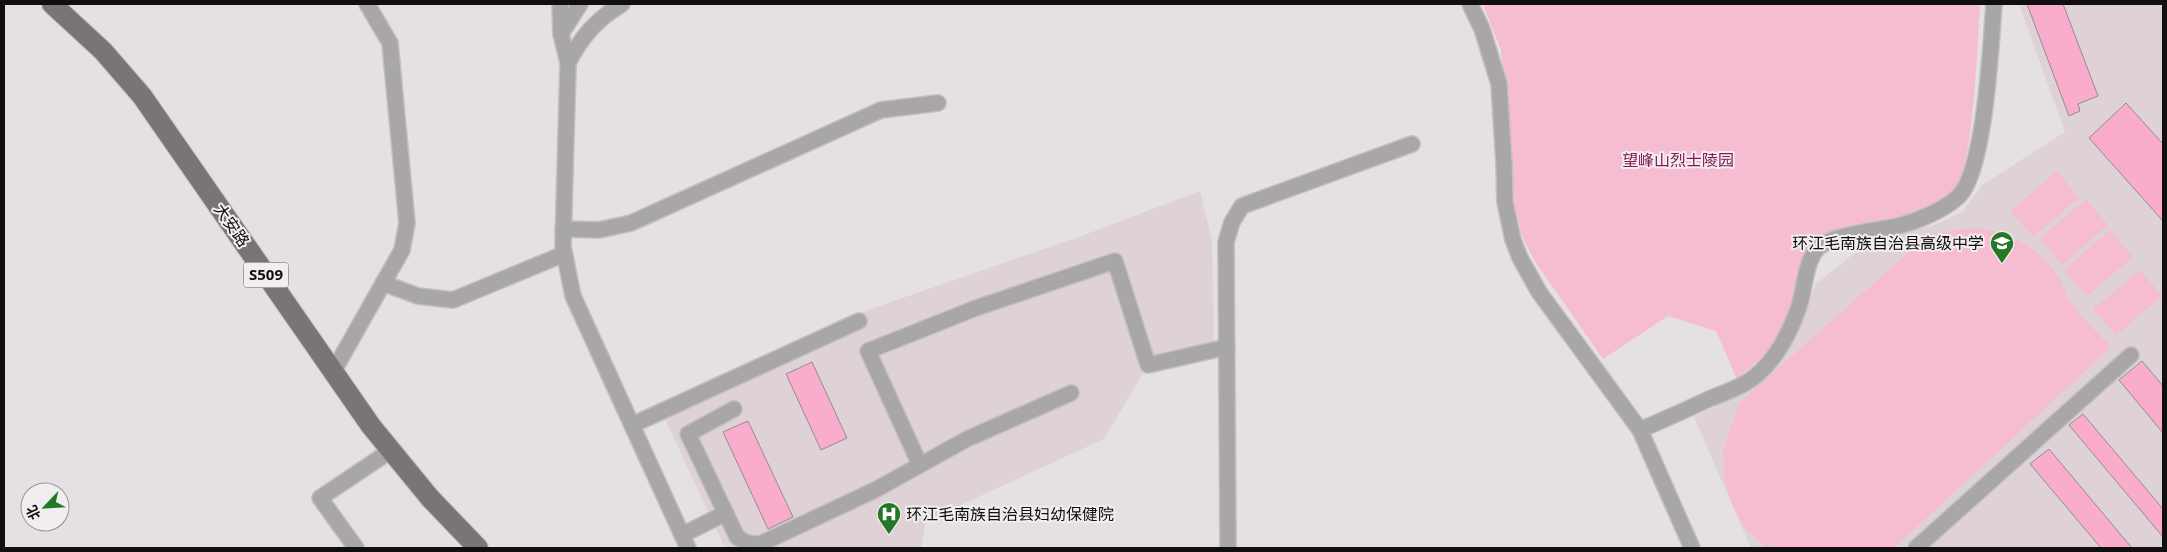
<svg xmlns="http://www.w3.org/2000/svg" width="2167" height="552" font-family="'Open Sans','Noto Sans SC',sans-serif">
	<rect width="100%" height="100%" fill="#e5e0e1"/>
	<g fill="#dfd2d6">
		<polygon points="2019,4 2163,4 2163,548 1751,548 1694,417 1749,390 1785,354 1816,284 1867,243 1937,224 1962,212 1982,185 2065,132"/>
		<polygon points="1200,191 1212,241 1214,353 1145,370 1104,439 926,521 921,548 725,548 665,419 866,324 862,312 1084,235"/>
	</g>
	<g fill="#f6bcd2">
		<path d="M1483,4H1980C1978,35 1973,170 1956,188C1922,223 1864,226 1820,236L1807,248L1785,327L1762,358L1737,379L1716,331L1668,316L1603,359L1534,260L1522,236L1515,208L1501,50Z"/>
		<polygon points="2057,171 2079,198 2033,237 2011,211"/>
		<polygon points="2086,199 2108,225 2062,265 2040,238"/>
		<path d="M1975,228C2009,232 2040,247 2058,277C2064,285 2066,297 2072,304C2083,320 2098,333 2111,347L1894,548H1766L1745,528L1738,516L1732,504L1724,478L1723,451L1739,403L1920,242L1955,230Z"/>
		<polygon points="2110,230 2133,257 2087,296 2064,270"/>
		<polygon points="2140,270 2162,296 2116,335 2093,309"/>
	</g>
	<g fill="#f9accb" stroke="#928d8f">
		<polygon points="2027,4 2063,4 2098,96 2078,104 2080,111 2069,116"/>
		<polygon points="2126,103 2163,144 2163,221 2089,138"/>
		<polygon points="2142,361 2163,386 2163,433 2119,380"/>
		<polygon points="812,362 847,438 821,450 786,374"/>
		<polygon points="2083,414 2163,509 2163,537 2069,425"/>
		<polygon points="748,421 793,517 768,529 723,432"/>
		<polygon points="2049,449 2132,548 2101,548 2030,464"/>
	</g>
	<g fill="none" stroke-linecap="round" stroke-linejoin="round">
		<g stroke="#c3bebf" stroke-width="18">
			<g id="minor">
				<polyline points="560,4 561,34 568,63 563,246 573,296 688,548"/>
				<polyline points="1470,4 1482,29 1499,84 1504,164 1505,202 1513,240 1520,258 1539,292 1640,430 1692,548"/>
				<polyline points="561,34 580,4"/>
				<path d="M568,63C581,37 597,19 622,4"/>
				<polyline points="563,229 599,230 631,223 881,110 938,103"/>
				<polyline points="383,283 418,296 453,300 564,254"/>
				<polyline points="333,372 402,250 407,223 390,43 367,4"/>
				<path d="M734,409L688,434L737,537C745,543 752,545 762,543L875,490L967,439L1071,393"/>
				<polyline points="632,425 859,321"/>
				<path d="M1640,430C1663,420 1686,410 1709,399C1721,394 1733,390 1744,384C1770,369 1787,339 1797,312C1805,293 1804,262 1818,248C1831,235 1879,230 1898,226C1918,221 1944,210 1959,196C1985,170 1991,44 1994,4"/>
				<polyline points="920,465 868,351 976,308 1115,261 1148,365 1227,347"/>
				<polyline points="682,535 726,513"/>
				<polyline points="356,548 320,498 390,451"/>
				<polyline points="1228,548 1226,242 1232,222 1242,206 1412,144"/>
				<polyline points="1916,548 2131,355"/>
			</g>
		</g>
		<g stroke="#c3bebf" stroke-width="22">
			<polyline id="major" points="52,4 103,51 142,96 371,426 430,498 478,548"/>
		</g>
		<use href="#minor" stroke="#a8a6a7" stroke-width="15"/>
		<use href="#major" stroke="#797576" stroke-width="20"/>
	</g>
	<defs>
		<g id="school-pin" transform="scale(1.25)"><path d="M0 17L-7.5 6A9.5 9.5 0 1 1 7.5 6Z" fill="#227824" stroke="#f2edef"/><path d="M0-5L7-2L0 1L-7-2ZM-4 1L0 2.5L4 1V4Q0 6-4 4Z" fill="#fff"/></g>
		<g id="hospital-pin" transform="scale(1.25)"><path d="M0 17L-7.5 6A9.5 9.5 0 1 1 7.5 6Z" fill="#227824" stroke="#f2edef"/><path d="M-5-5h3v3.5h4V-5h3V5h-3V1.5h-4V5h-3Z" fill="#fff"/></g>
	</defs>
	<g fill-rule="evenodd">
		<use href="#school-pin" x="2002" y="243"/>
		<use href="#hospital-pin" x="889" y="514"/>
	</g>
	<g text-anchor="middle" stroke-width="4" stroke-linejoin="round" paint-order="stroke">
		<rect fill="#f2edef" stroke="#545152" stroke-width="1" x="243.5" y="262.5" width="45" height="25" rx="4"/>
		<g font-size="15" font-weight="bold" fill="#100e0f">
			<text x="266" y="280">S509</text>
		</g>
		<g font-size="16" fill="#851953" stroke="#f2edef">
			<text x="1678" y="166">望峰山烈士陵园</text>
		</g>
		<g font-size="16" fill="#100e0f" stroke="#f2edef">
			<text transform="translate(232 225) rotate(55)" y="6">大安路</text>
		</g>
		<g font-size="16" fill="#100e0f" stroke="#f2edef" text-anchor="end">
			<text x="1984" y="249">环江毛南族自治县高级中学</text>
			<text x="906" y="520" text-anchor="start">环江毛南族自治县妇幼保健院</text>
		</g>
	</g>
	<rect width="2167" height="552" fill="none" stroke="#100e0f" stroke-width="10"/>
	<g transform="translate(45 507) rotate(245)"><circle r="24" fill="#f2edef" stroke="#989495"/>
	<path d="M0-4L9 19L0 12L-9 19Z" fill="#227824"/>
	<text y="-8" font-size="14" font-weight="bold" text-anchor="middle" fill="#100e0f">北</text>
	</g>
</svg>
